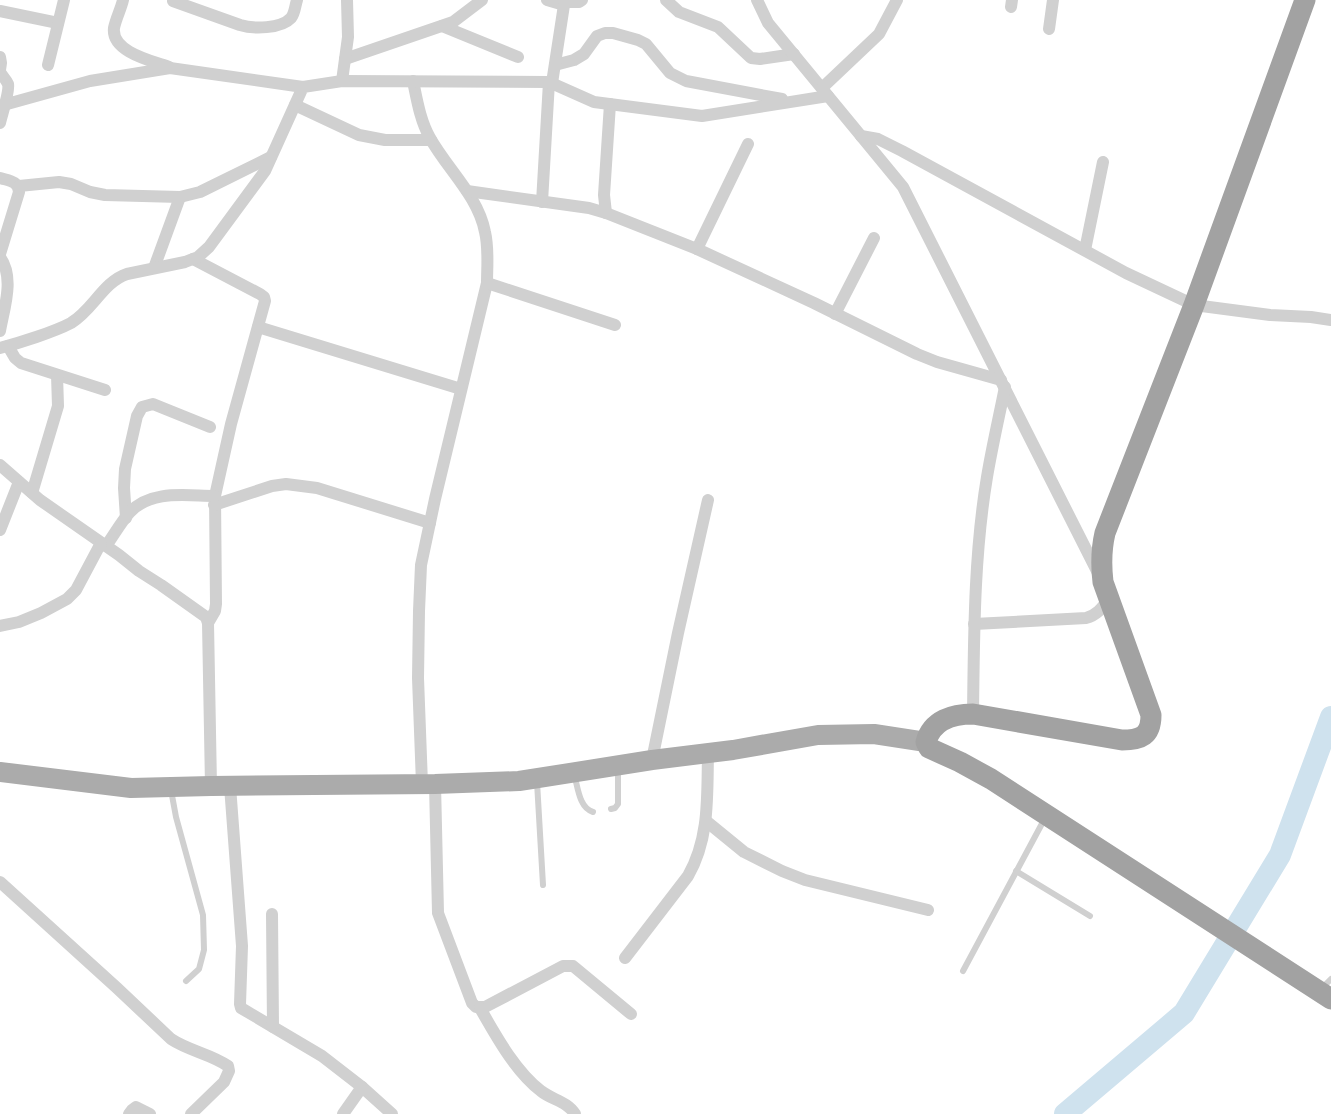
<svg xmlns="http://www.w3.org/2000/svg" width="1331" height="1114" font-family="'Work Sans',sans-serif">
	<rect width="100%" height="100%" fill="#fff"/>
	<g fill="none" stroke-linecap="round" stroke-linejoin="round">
		<polyline stroke="#cfe2ee" stroke-width="22" points="1065,1114 1184,1013 1280,855 1331,717"/>
		<g stroke="#d0d0d0" stroke-width="6">
			<path d="M574,774C578,787 579,808 593,812"/>
			<polyline points="537,782 543,885"/>
			<polyline points="171,790 176,817 203,915 204,950 199,969 186,981"/>
			<polyline points="611,809 615,808 618,804 618,770"/>
			<polyline points="1016,871 1090,916"/>
			<polyline points="963,971 1045,818"/>
			<polyline points="1321,989 1331,979"/>
		</g>
		<g stroke="#d0d0d0" stroke-width="12">
			<path d="M123,0C121,9 116,18 114,28C111,52 152,61 169,67"/>
			<polyline points="547,0 564,5"/>
			<polyline points="666,0 679,12 718,27 751,58 760,59 794,54"/>
			<polyline points="757,0 768,23 903,187 1098,573"/>
			<path d="M173,1L240,25C253,29 281,29 291,18C295,13 295,6 297,0"/>
			<polyline points="1011,7 1012,0"/>
			<polyline points="0,11 58,23"/>
			<polyline points="442,26 518,57"/>
			<polyline points="1049,29 1053,0"/>
			<polyline points="0,57 1,63 0,70"/>
			<polyline points="345,59 453,22 482,0"/>
			<polyline points="48,65 64,0"/>
			<polyline points="555,65 574,60 584,54 597,36 605,33 613,33 638,40 646,44 670,73 686,81 782,99"/>
			<path d="M0,72C2,76 6,79 8,84C10,91 2,114 0,123"/>
			<polyline points="342,81 348,37 347,0"/>
			<path d="M413,81C417,100 420,120 430,138C448,170 478,196 485,232C489,249 487,267 487,283L435,499L421,565L419,611L418,678L422,784"/>
			<polyline points="552,83 564,5 566,2 579,2 582,0"/>
			<polyline points="822,88 879,34 897,0"/>
			<polyline points="295,105 359,135 385,140 431,140"/>
			<polyline points="0,106 90,81 170,68 303,87"/>
			<polyline points="861,136 878,139 902,151 1126,273 1194,305 1270,315 1311,317 1331,320"/>
			<path d="M0,178C10,181 18,181 19,192L0,254"/>
			<polyline points="19,186 59,182 71,184 90,192 105,195 180,197 200,192 271,157"/>
			<polyline points="467,191 589,208 606,213 697,249 814,303 917,354 937,362 1001,380"/>
			<polyline points="542,202 549,82"/>
			<polyline points="606,213 604,195 610,104"/>
			<polyline points="697,249 748,144"/>
			<polyline points="1085,250 1103,162"/>
			<path d="M0,257C15,278 4,308 0,331"/>
			<polyline points="193,259 260,294 264,297 265,301 231,424 215,496 216,604 215,611 208,623"/>
			<polyline points="154,268 180,197"/>
			<polyline points="487,283 615,325"/>
			<polyline points="835,314 874,238"/>
			<polyline points="258,327 461,389"/>
			<polyline points="8,346 15,358 21,363 105,390"/>
			<path d="M0,348C19,343 54,332 71,323C93,310 103,282 127,274L185,262L198,257L209,247L265,171L303,87L342,81L549,82L594,102L702,116L828,96"/>
			<polyline points="0,465 40,500 119,555 139,571 161,585 206,617 208,623 211,786"/>
			<polyline points="32,493 58,406 57,375"/>
			<polyline points="214,505 272,486 286,484 317,488 430,523"/>
			<polyline points="126,518 124,488 125,469 137,416 142,407 153,404 210,427"/>
			<polyline points="0,530 19,482"/>
			<path d="M106,546C114,535 121,522 130,512C152,489 187,496 215,496"/>
			<path d="M974,624L1086,618C1097,615 1102,608 1109,599"/>
			<polyline points="0,626 19,622 41,613 67,599 76,590 101,543"/>
			<path d="M973,714C974,635 974,555 987,477C992,447 999,417 1005,387"/>
			<polyline points="652,760 678,633 708,500"/>
			<polyline points="435,784 438,913 472,1003 476,1007 485,1007 563,966 573,966 631,1014"/>
			<polyline points="230,786 242,946 240,1004 241,1008 322,1056 362,1087 392,1114"/>
			<polyline points="706,821 744,852 782,871 805,880 928,910"/>
			<path d="M0,882L117,988L171,1039C189,1051 211,1054 228,1066L229,1071L224,1082L191,1114"/>
			<polyline points="272,914 273,1027"/>
			<path d="M625,958L688,876C710,838 707,795 708,752"/>
			<path d="M480,1008C496,1036 515,1071 541,1091C552,1100 567,1101 575,1114"/>
			<polyline points="129,1114 132,1110 136,1107 150,1114"/>
			<polyline points="343,1114 362,1087"/>
		</g>
		<polyline stroke="#ababab" stroke-width="20" points="0,772 131,788 211,786 435,784 519,781 652,760 733,750 818,735 874,734 926,742"/>
		<path stroke="#a2a2a2" stroke-width="21" d="M1305,0L1194,305L1105,533C1101,550 1101,565 1103,582L1151,715C1151,736 1141,740 1122,740L973,714C953,714 932,720 926,742L929,748L960,762L991,779L1331,999"/>
	</g>
</svg>
